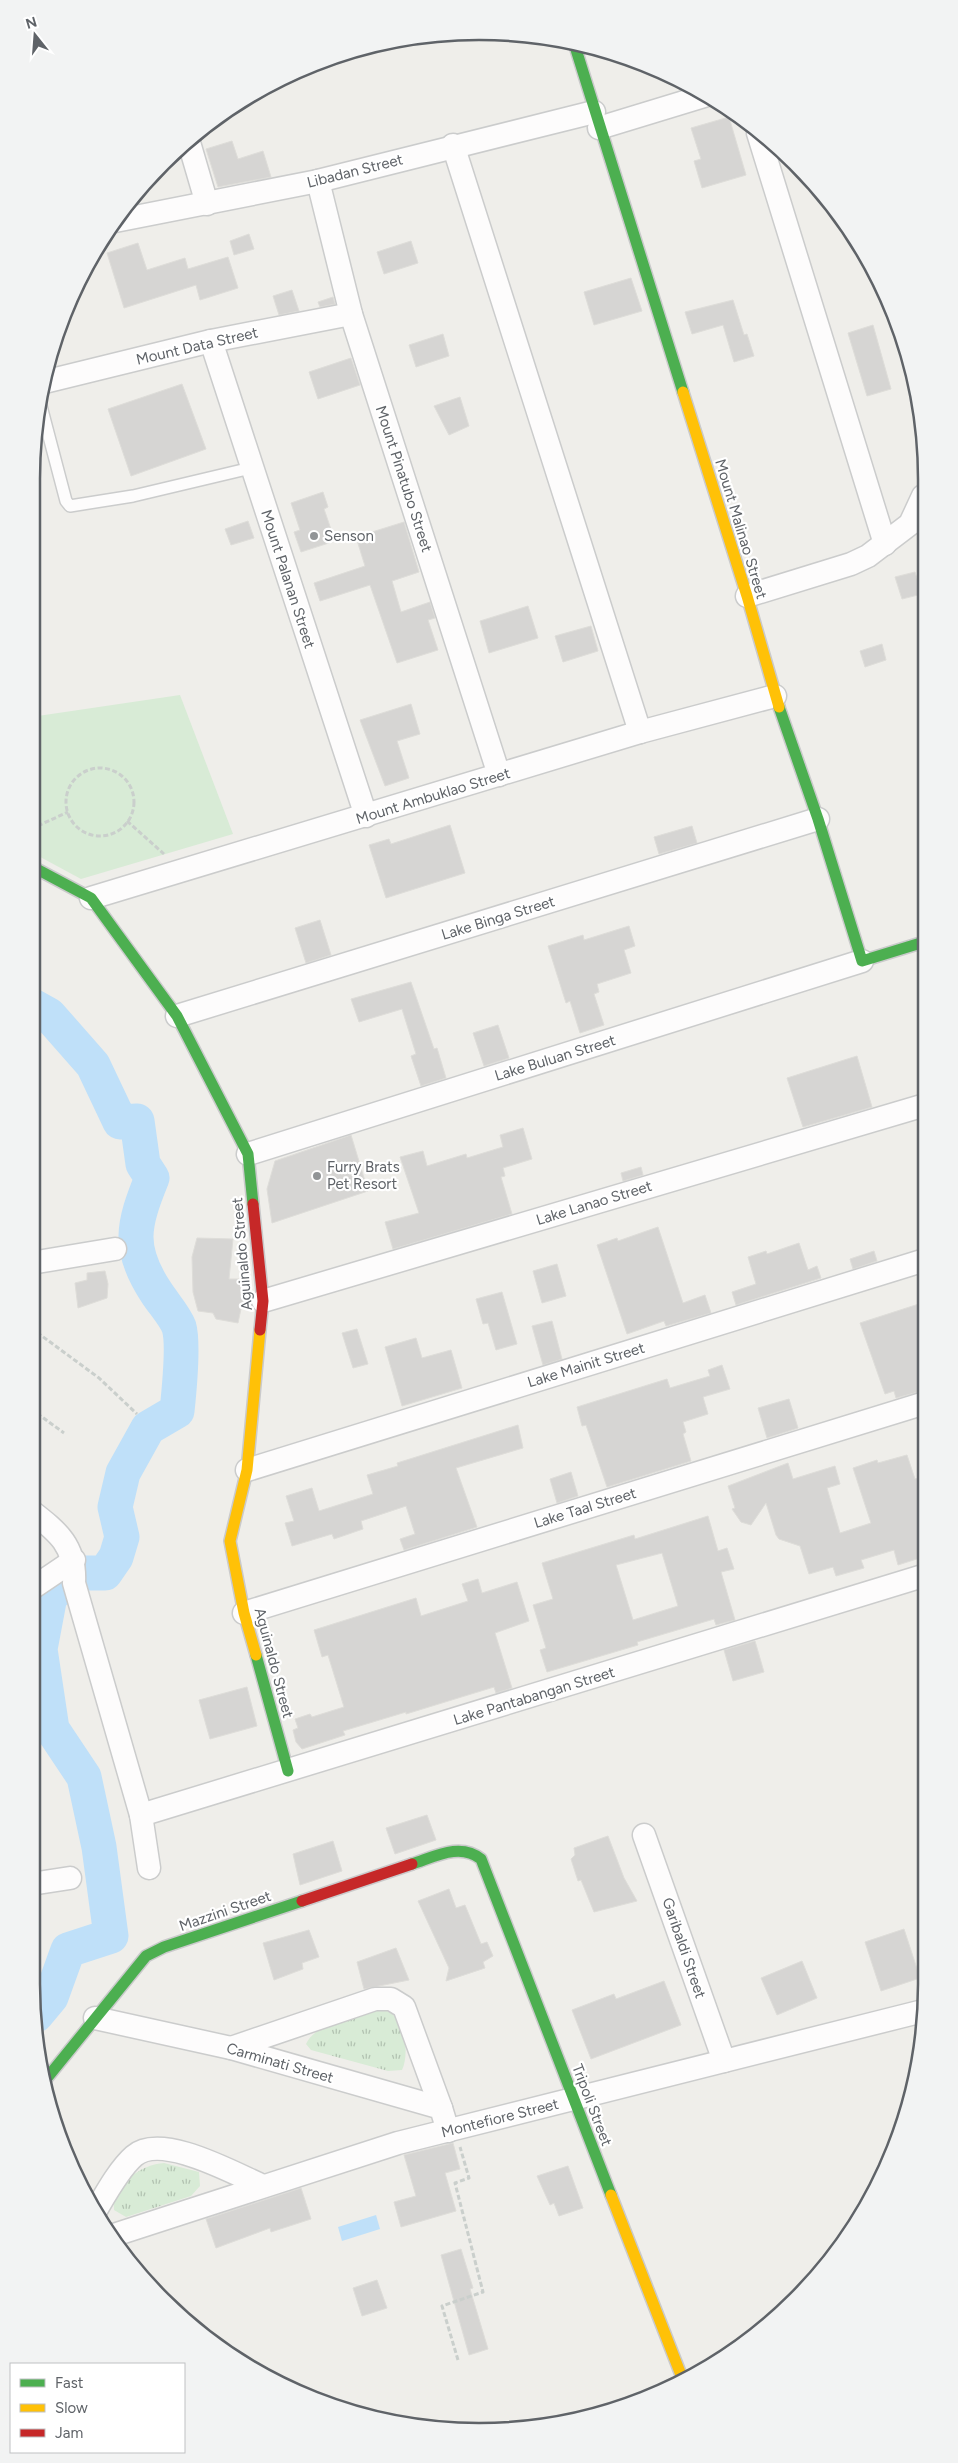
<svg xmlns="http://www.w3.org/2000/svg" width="958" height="2463" font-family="Figtree,sans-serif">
	<defs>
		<pattern id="grass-tufts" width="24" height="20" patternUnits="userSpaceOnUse" patternTransform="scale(1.25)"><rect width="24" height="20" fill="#d8ebd6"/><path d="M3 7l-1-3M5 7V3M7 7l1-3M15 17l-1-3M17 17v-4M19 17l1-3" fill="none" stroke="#b2c2b1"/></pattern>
	</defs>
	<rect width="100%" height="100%" fill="#efeeea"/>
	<g fill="url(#grass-tufts)">
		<path d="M377,2009C382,2010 389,2011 392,2014C406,2024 409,2056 402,2070L388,2071L311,2050L306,2044C315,2023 357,2016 377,2009Z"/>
		<path d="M164,2163L199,2172L200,2186L191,2196L126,2217L114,2210C111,2185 142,2164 164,2163Z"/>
	</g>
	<polygon fill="#d8ebd6" points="180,695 233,834 81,879 31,852 31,717"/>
	<polygon fill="#bfe0f9" points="376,2215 380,2229 342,2241 338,2227"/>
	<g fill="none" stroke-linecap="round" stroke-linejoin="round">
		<path stroke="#bfe0f9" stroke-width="35" d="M31,1005L49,1015L93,1065L120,1122L137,1121L143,1164L152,1178C133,1225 127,1248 156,1292C163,1303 175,1316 179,1327C184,1344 179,1392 177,1411L148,1428L123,1473L115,1507L122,1537L116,1557L105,1573H78L50,1596L40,1649L52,1729L84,1777L99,1847L111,1936L68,1950L51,1997L36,2015"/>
	</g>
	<g fill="#d6d5d3" stroke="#deddd9" fill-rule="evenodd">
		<polygon points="729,117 746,175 702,188 694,161 701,159 691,128"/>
		<polygon points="232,141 238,159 263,151 271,177 218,187 206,149"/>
		<polygon points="249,234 254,249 234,255 230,241"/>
		<polygon points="411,241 418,263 384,274 377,252"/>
		<polygon points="138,243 147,270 185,258 188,269 228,257 238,288 200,300 196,285 124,308 107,253"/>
		<polygon points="631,278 642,311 594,325 584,292"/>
		<polygon points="292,290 299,311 279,315 273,296"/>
		<polygon points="333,297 335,304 320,307 318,302"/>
		<polygon points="733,300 744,335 747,334 754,356 734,362 723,325 692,334 685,312"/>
		<polygon points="873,325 891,389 867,396 848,333"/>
		<polygon points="443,334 449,356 416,367 409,345"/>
		<polygon points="351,358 360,385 318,399 309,372"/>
		<polygon points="182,384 206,449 131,476 108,409"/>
		<polygon points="460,397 469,426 449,435 434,406"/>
		<polygon points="323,492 328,507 324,509 335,541 301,552 294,532 300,530 291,503"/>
		<polygon points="248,521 254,538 231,545 225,529"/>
		<polygon points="404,522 419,572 392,581 401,612 430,602 435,618 428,620 438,650 397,663 370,585 320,601 314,583 365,566 356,537"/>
		<polygon points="915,572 922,594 902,599 895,577"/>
		<polygon points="528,606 538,638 489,653 480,621"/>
		<polygon points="591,626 598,651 563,662 555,636"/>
		<polygon points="882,644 886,660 865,667 860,651"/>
		<polygon points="411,704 420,734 397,741 409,778 385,786 360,720"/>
		<polygon points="450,825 465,873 386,898 369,845 389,839 391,844"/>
		<polygon points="692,826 697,843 659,854 654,837"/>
		<polygon points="320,920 331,955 306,963 295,928"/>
		<polygon points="629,926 635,946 624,950 631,973 597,984 599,992 594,994 604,1025 580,1033 570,1001 566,1003 548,946 583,935 584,940"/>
		<polygon points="411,982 434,1049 437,1048 446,1078 421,1086 411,1056 416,1054 402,1009 359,1022 351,999"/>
		<polygon points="498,1025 509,1058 484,1066 473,1033"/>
		<polygon points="857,1056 872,1107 803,1127 787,1078"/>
		<polygon points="523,1128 532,1159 503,1168 505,1176 501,1177 512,1214 393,1249 385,1222 419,1213 400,1157 423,1151 427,1166 466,1154 467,1158 503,1147 500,1135"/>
		<polygon points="351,1135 368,1191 272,1223 267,1189 275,1161"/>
		<polygon points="641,1167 643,1175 623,1181 621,1173"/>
		<polygon points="658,1227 683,1303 705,1295 711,1313 666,1326 664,1321 627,1334 597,1245 617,1238 618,1241"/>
		<polygon points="197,1238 233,1239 229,1279 245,1279 247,1299 242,1304 238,1323 216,1319 213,1313 198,1311 193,1292 192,1257"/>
		<polygon points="799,1243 808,1270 817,1266 821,1278 736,1305 732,1292 756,1284 748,1257 766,1251 767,1254"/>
		<polygon points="874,1251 877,1261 853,1269 850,1259"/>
		<polygon points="557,1264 566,1296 542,1303 533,1271"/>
		<polygon points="105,1271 108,1284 107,1298 78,1308 75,1283 87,1280 87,1273"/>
		<polygon points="502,1292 517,1344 496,1350 488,1323 483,1324 476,1299"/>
		<polygon points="925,1302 925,1390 896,1398 894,1391 885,1394 860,1323"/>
		<polygon points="552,1321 562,1359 543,1365 532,1326"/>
		<polygon points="357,1329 368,1364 353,1368 342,1333"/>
		<polygon points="416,1338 422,1358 451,1350 462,1388 402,1406 385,1347"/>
		<polygon points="722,1365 730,1389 703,1397 708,1414 683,1422 686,1432 683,1434 691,1461 607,1487 586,1425 582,1426 577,1407 667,1379 670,1388 710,1376 708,1370"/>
		<polygon points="789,1399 798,1428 767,1438 758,1408"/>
		<polygon points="518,1425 523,1448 456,1468 477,1527 404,1550 400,1539 415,1534 406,1506 361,1521 363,1529 334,1539 332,1534 292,1546 285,1523 294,1521 286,1496 312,1488 319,1511 373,1494 367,1475 398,1466 397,1463"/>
		<polygon points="907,1455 915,1479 918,1478 926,1505 926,1556 898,1565 894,1550 861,1560 864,1568 836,1576 833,1567 809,1574 800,1546 779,1539 776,1535 766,1503 751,1525 741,1522 732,1509 735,1508 728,1486 788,1463 793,1479 835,1466 840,1484 827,1488 840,1533 871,1523 853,1468 877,1460 878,1463"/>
		<polygon points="571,1472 578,1496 557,1503 550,1479"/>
		<path d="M708,1516L718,1551L727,1548L734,1569L721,1572L735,1620L716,1625L714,1619L637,1642L638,1645L547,1672L540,1650L546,1648L533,1605L553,1599L542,1563L634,1535L635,1539ZM662,1553L678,1606L633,1620L616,1565Z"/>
		<polygon points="478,1579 482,1593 517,1582 529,1621 495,1633 512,1688 496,1693 494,1687 406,1714 406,1712 343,1731 345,1735 302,1749 296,1742 293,1730 298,1728 295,1719 310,1714 312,1717 344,1707 328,1655 322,1657 314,1630 416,1598 421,1616 468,1601 462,1584"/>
		<polygon points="755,1641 764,1672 733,1681 724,1650"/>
		<polygon points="247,1687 257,1726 210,1739 199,1700"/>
		<polygon points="427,1815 436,1840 395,1854 386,1828"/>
		<polygon points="608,1836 624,1878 637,1901 594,1912 581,1880 578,1881 571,1859 575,1855 574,1848"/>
		<polygon points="333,1841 342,1871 300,1885 293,1854"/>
		<polygon points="449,1889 456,1908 465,1905 481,1944 487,1942 493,1956 483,1962 485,1968 446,1981 449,1968 418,1901"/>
		<polygon points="904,1929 920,1978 881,1991 865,1942"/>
		<polygon points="309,1930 319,1957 302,1963 303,1969 274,1980 263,1943"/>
		<polygon points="396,1948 409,1980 364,1989 357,1962"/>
		<polygon points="802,1961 817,1998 777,2015 761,1978"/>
		<polygon points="664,1981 681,2025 591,2059 572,2010 614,1994 616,1999"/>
		<polygon points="453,2143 460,2169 445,2173 456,2211 401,2227 394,2202 416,2196 404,2155"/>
		<polygon points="568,2166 583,2208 559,2216 554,2203 550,2205 537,2176"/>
		<polygon points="301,2188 311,2219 271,2232 270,2228 216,2248 206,2219"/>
		<polygon points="461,2249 473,2288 470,2289 488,2349 469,2355 441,2255"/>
		<polygon points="377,2280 387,2308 362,2316 353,2288"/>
	</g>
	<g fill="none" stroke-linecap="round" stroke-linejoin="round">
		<g stroke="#cbcccc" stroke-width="14">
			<polyline id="lane" points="41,406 66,501 70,506 133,496 251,468"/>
		</g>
		<g stroke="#cbcccc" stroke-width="25">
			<g id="street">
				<polyline points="599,128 704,96"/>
				<polyline points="758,133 885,544"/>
				<polyline points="188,139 207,204"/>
				<polyline points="453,145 640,732"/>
				<polyline points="318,181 351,314 499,775"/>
				<polyline points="115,221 318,181 594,112"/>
				<polyline points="211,341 366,816"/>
				<polyline points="44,382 211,341 351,314"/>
				<polyline points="747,596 851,564 868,556 910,524 923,496"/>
				<polyline points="91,898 640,732 775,696"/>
				<polyline points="177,1016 818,819"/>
				<polyline points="248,1154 862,961"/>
				<polyline points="31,1263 115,1249"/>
				<polyline points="263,1301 925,1105"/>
				<polyline points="247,1470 925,1260"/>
				<path d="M31,1511C58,1532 76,1546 74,1583L141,1815L149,1868"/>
				<polyline points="31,1589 74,1560"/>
				<polyline points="244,1613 925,1403"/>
				<polyline points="141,1815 926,1575"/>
				<polyline points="644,1835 724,2061"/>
				<polyline points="31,1884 70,1878"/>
				<polyline points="95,2018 231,2048 441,2108 448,2131"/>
				<polyline points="231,2048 375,1999 391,1999 404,2007 441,2108"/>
				<path d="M95,2212C105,2195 119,2169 134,2156C161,2132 235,2174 263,2186"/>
				<polyline points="111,2236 398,2143 923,2011"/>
			</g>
		</g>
		<g stroke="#cacacb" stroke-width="14">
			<g id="fast">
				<polyline points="574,43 683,392"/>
				<polyline points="779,707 818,819 862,961 924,942"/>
				<polyline points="31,866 91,898 177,1016 248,1154 253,1204"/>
				<polyline points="256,1655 288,1771"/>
				<path d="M412,1864C434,1857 460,1842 481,1859L611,2195"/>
				<polyline points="47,2078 146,1956 164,1947 302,1901"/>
			</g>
		</g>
		<g stroke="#cacacb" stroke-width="14">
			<g id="slow">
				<polyline points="683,392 747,596 779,707"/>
				<polyline points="256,1655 244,1613 230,1541 247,1470 260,1330"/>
				<polyline points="611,2195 683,2380"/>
			</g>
		</g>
		<g stroke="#cacacb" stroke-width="14">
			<g id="jam">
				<polyline points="253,1204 263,1301 260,1330"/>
				<polyline points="302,1901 412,1864"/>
			</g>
		</g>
		<g stroke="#cacfcc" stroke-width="3" stroke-dasharray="5 2.5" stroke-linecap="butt">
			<circle cx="100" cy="802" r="34"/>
			<polyline points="127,821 164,854"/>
			<polyline points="31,829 68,812"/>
			<polyline points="31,1328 99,1378 137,1414"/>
			<polyline points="31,1409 64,1433"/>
			<polyline points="458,2360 442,2306 483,2292 455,2183 469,2178 460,2147"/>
		</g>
		<use href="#lane" stroke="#fdfcfc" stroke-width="11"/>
		<use href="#street" stroke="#fdfcfc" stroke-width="22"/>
		<use href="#fast" stroke="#4caf50" stroke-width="11"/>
		<use href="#slow" stroke="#ffc107" stroke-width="11"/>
		<use href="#jam" stroke="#c62828" stroke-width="11"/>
	</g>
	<g fill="#919496" stroke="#fff" stroke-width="2">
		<circle cx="314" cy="536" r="5"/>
		<circle cx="317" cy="1176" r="5"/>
	</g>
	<g text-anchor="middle" stroke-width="4.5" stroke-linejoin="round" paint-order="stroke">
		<g font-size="15" fill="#5f6368" stroke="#fff">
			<text transform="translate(355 171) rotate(-14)" y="5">Libadan Street</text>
			<text transform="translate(197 346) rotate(-13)" y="5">Mount Data Street</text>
			<text transform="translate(404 479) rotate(72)" y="5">Mount Pinatubo Street</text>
			<text transform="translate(741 529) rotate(73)" y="5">Mount Malinao Street</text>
			<text transform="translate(288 579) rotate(72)" y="5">Mount Palanan Street</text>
			<text transform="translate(433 796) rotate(-17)" y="5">Mount Ambuklao Street</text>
			<text transform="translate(498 918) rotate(-17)" y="5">Lake Binga Street</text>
			<text transform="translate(555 1058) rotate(-17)" y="5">Lake Buluan Street</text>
			<text transform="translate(594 1203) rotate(-17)" y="5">Lake Lanao Street</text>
			<text transform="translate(242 1254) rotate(-95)" y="5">Aguinaldo Street</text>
			<text transform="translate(586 1365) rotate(-17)" y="5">Lake Mainit Street</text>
			<text transform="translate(585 1508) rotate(-17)" y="5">Lake Taal Street</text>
			<text transform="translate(274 1663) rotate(75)" y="5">Aguinaldo Street</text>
			<text transform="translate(534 1696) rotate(-17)" y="5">Lake Pantabangan Street</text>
			<text transform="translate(225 1911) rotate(-19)" y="5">Mazzini Street</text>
			<text transform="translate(684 1948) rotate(71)" y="5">Garibaldi Street</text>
			<text transform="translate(280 2063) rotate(16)" y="5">Carminati Street</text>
			<text transform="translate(592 2105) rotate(69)" y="5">Tripoli Street</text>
			<text transform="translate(500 2118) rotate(-14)" y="5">Montefiore Street</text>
		</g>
		<g font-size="15" fill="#5f6368" stroke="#fff" text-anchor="start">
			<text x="324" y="541">Senson</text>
			<text x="327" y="1172">Furry Brats<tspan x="327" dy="17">Pet Resort</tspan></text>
		</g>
	</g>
	<path d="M0 0H958V2463H0ZM479 40H479A439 439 0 0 1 918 479V1984A439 439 0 0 1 479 2423H479A439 439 0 0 1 40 1984V479A439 439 0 0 1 479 40Z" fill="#f2f3f3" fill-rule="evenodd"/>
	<path fill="none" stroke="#5f6368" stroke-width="2.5" d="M479 40H479A439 439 0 0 1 918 479V1984A439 439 0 0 1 479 2423H479A439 439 0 0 1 40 1984V479A439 439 0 0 1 479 40Z"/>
	<rect x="10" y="2363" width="175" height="90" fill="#ffffff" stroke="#bfc1c3"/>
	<rect x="20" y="2379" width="25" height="8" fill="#4caf50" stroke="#bfc1c3"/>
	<text x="55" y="2388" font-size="15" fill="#5f6368">Fast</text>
	<rect x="20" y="2404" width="25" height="8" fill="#ffc107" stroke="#bfc1c3"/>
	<text x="55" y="2413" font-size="15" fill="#5f6368">Slow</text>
	<rect x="20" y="2429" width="25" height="8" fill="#c62828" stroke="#bfc1c3"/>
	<text x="55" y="2438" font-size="15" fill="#5f6368">Jam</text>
	<g transform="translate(35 35) rotate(343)" stroke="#ffffff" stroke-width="4" paint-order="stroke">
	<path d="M0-4L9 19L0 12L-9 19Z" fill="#5f6368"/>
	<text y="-8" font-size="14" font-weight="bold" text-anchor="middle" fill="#5f6368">N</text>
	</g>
</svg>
